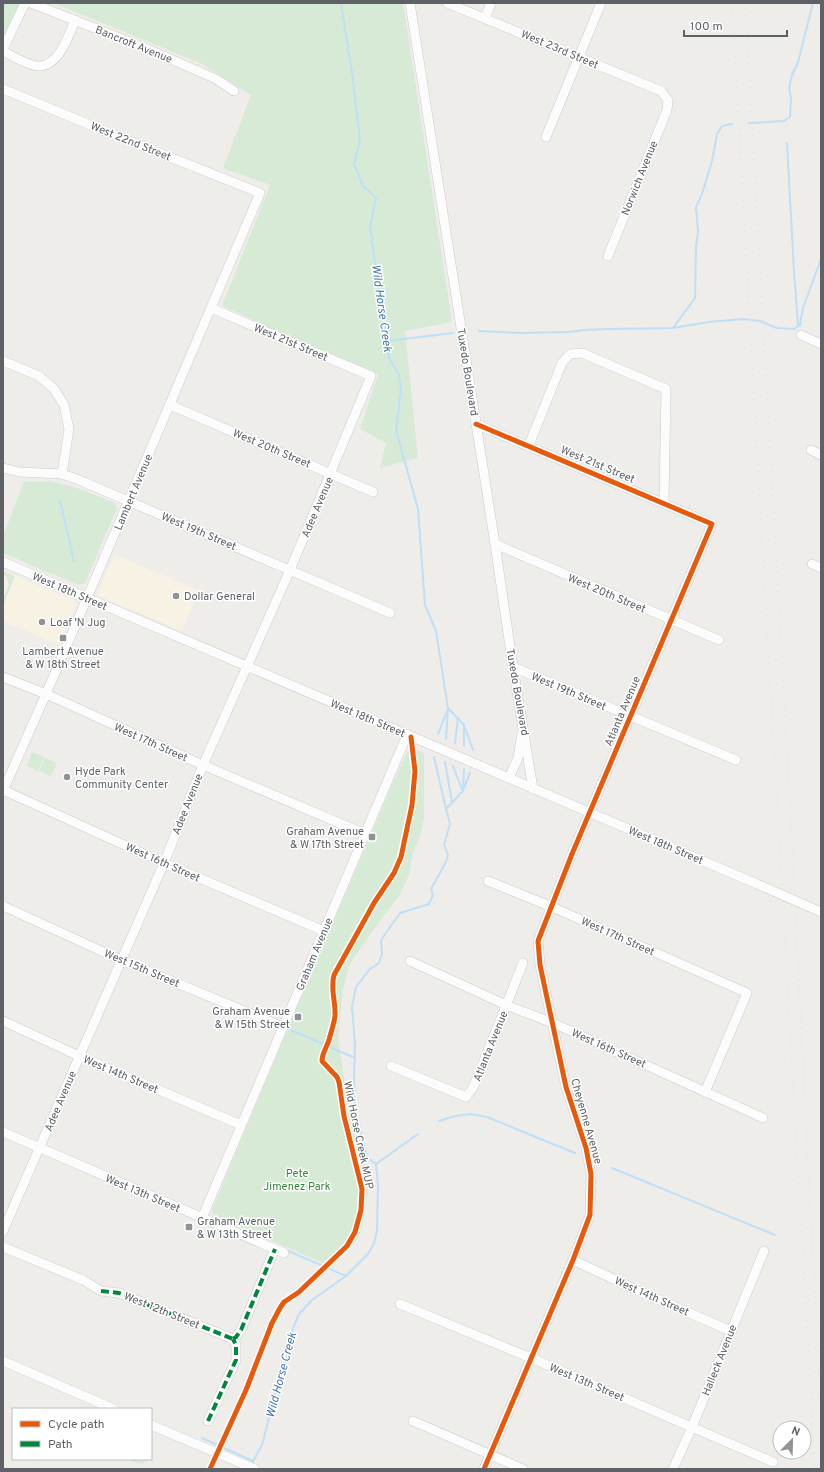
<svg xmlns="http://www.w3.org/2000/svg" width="824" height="1472" font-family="Overpass,sans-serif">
	<rect width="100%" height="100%" fill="#eeede9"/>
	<g fill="#f7f2e4">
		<polygon points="114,554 199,591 182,631 97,595"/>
		<polygon points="3,570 73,600 76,605 59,645 3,621"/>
	</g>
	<g fill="#d7ead5">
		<polygon points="3,3 22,3 3,40"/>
		<polygon points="54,3 403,3 452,322 405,331 418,458 380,468 386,443 360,429 378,374 222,306 270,185 223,168 251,95 202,64"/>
		<polygon points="49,481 72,486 115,503 117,508 85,583 78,585 3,553 3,536 24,482"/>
		<polygon points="3,571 15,576 3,605 3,599 9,585 6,576 3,575"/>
		<polygon points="415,749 424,753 424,818 421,833 413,853 409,875 399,896 382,918 353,959 349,967 343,990 338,1039 350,1115 365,1172 368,1192 363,1224 359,1236 353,1245 332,1267 213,1215 212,1210 289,1026 391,788 408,750"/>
		<polygon points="32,752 44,757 38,771 27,766"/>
		<polygon points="45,758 57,763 51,776 39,771"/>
		<polygon points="128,1459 150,1459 142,1464 134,1462"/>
	</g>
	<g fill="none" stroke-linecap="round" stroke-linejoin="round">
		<g stroke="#bedff8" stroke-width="2">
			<polyline points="341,3 352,73 360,140 354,164 363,186 376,198 370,227 389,358 399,375 401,389 396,430 418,509 425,605 436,631 448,708 464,725 464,746"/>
			<polyline points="749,123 784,121 790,117 791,97 789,88 792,75 798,62 813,3"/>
			<polyline points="787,143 794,271 798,325"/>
			<polyline points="673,328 695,298 696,247 698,232 696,207 702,194 712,161 717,134 722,126 732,124"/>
			<polyline points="479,331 520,333 570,332 584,330 608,329 673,328 709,322 743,319 760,321 777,328 794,329 800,325 803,308 821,259"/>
			<polyline points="387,341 453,333"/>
			<polyline points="60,500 74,561"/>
			<polyline points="465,728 473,750"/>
			<polyline points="438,734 447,711"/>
			<polyline points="446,739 448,708"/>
			<polyline points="455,743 458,718"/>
			<polyline points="434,757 446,809"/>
			<polyline points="445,762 452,802"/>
			<polyline points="453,766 462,789"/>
			<polyline points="463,790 470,773"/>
			<polyline points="286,1028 355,1058"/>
			<polyline points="439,1121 455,1116 470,1114 487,1117 575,1153"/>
			<polyline points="376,1164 418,1134"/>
			<polyline points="612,1168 775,1235"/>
			<polyline points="286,1250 346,1276"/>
			<polyline points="202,1438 253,1461"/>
			<polyline points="251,1465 262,1445 277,1387 288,1355 289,1338 299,1314 312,1300 346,1276 368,1254 374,1243 377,1231 378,1185 376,1164 367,1157 355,1109 354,1081 355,1044 352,1007 356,987 370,969 379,963 382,954 381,940 400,913 429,904 433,895 431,889 446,862 448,855 444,845 450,824 446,809 463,791 464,769"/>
		</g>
		<g stroke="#cacbcb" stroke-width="10">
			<g id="minor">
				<polyline points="31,3 150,50 216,79 234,91"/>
				<polyline points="410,3 495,544 513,667 533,789"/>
				<polyline points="447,3 661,91 668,100 667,110 608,256"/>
				<polyline points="485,18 491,3"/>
				<polyline points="3,49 25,3"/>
				<path d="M3,51C13,56 26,65 38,66C58,67 69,36 75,20"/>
				<polyline points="3,89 117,136 260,193 46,694 3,791"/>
				<polyline points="546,137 601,3"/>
				<polyline points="801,335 821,344"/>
				<polyline points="3,361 39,376 54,389 64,405 69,429 62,474"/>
				<polyline points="170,405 373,492"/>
				<polyline points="476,424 712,524 572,854 538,941 540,965 566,1087 586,1148 591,1174 590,1215 573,1260 484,1469"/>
				<polyline points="529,445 562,363 570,354 582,353 666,389 664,503"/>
				<polyline points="811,450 821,455"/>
				<polyline points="3,468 19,472 62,474 79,480 390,613"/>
				<polyline points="495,544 719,640"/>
				<polyline points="3,562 757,884"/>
				<polyline points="812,564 821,568"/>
				<polyline points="513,667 736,760"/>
				<polyline points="3,677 46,694 203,765 365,834"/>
				<polyline points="509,778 518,758 522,734"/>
				<polyline points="3,790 164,863 324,931"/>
				<polyline points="488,881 552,907 747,993 705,1092"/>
				<polyline points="3,906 121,960 283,1027"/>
				<polyline points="410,961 506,1005 553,1023 763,1118"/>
				<polyline points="3,1021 79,1056 241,1125"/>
				<polyline points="391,1066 466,1097 474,1086 523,963"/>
				<polyline points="3,1132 284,1253"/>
				<polyline points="202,1218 407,735"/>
				<polyline points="3,1231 164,863 203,765 290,570 371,376 211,308"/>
				<polyline points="3,1247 83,1280 101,1291 119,1293 233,1339"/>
				<polyline points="573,1260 643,1293 731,1331"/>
				<polyline points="400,1304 531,1358 773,1462"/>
				<polyline points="233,1339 236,1337 241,1330 275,1249"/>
				<polyline points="3,1361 114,1409"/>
				<polyline points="208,1421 236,1360 236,1345 233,1339"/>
				<polyline points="413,1421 523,1469"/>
				<polyline points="151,1425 255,1469"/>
				<polyline points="673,1469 692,1427 764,1251"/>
			</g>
		</g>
		<use href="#minor" stroke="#fcfcfc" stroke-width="9"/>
		<g stroke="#e3e4e3" stroke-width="2" stroke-dasharray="1 5" stroke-linecap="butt">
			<polyline points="732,3 815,1469"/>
			<polyline points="745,3 788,767 821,1418"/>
		</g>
		<g stroke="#cacbcb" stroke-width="10" stroke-linecap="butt">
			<polyline id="minor-bridge" points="757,884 821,912"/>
		</g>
		<use href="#minor-bridge" stroke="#fcfcfc" stroke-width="9"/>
		<g stroke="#00873e" stroke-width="4" stroke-dasharray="8 4" stroke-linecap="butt">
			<polyline points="101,1291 119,1293 233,1339"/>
			<polyline points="233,1339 236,1337 241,1330 275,1249"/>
			<polyline points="208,1421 236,1360 236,1345 233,1339"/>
		</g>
		<g stroke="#fff" stroke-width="8">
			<g id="cycleway">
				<polyline points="476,424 712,524 572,854 538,941 540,965 566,1087 586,1148 591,1174 590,1215 573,1260 484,1469"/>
				<path d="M210,1469L246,1390L272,1323L280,1308L284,1302L299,1292L347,1246L355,1232L361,1210L362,1189L344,1116L339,1082L337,1077L322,1061C322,1053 327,1047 329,1040C331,1032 334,1024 335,1016C336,1002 330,989 334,975L374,903L394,873L401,857L412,805L415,771L411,737"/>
			</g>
		</g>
		<use href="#cycleway" stroke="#e8590c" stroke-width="5"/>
	</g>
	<g fill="#909394" stroke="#fff" stroke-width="1.5">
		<circle cx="176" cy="596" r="4"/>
		<circle cx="42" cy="622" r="4"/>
		<rect x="59" y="634" width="8" height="8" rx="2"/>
		<circle cx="67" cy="777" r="4"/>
		<rect x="368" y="833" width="8" height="8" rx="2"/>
		<rect x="294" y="1013" width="8" height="8" rx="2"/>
		<rect x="185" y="1223" width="8" height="8" rx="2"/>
	</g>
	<g text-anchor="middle" stroke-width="3" stroke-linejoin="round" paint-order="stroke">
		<g font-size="11" fill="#5e6267" stroke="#fff">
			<text transform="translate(134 44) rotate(22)" y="4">Bancroft Avenue</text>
			<text transform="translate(560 49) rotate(23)" y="4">West 23rd Street</text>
			<text transform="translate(131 141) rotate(22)" y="4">West 22nd Street</text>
			<text transform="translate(639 178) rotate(-68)" y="4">Norwich Avenue</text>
			<text transform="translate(291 342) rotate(23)" y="4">West 21st Street</text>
			<text transform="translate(468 372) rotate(81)" y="4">Tuxedo Boulevard</text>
			<text transform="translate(272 448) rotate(23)" y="4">West 20th Street</text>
			<text transform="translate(598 464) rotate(23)" y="4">West 21st Street</text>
			<text transform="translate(133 492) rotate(-67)" y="4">Lambert Avenue</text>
			<text transform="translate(317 507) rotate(-67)" y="4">Adee Avenue</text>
			<text transform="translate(199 531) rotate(23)" y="4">West 19th Street</text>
			<text transform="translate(70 591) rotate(23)" y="4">West 18th Street</text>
			<text transform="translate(607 593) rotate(23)" y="4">West 20th Street</text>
			<text transform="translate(569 691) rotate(23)" y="4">West 19th Street</text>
			<text transform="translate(518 692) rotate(80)" y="4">Tuxedo Boulevard</text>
			<text transform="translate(622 711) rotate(-67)" y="4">Atlanta Avenue</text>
			<text transform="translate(368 718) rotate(23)" y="4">West 18th Street</text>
			<text transform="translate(151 742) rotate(24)" y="4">West 17th Street</text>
			<text transform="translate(187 804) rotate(-68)" y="4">Adee Avenue</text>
			<text transform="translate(666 845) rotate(23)" y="4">West 18th Street</text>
			<text transform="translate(163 862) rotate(24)" y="4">West 16th Street</text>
			<text transform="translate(618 936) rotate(24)" y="4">West 17th Street</text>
			<text transform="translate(314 954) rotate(-67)" y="4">Graham Avenue</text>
			<text transform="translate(142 968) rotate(23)" y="4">West 15th Street</text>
			<text transform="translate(490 1046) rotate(-68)" y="4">Atlanta Avenue</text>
			<text transform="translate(609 1048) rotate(24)" y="4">West 16th Street</text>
			<text transform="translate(121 1074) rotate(23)" y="4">West 14th Street</text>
			<text transform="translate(60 1101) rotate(-67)" y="4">Adee Avenue</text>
			<text transform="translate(587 1121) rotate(74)" y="4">Cheyenne Avenue</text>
			<text transform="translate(359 1135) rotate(78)" y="4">Wild Horse Creek MUP</text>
			<text transform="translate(143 1193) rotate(23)" y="4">West 13th Street</text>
			<text transform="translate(652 1296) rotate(24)" y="4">West 14th Street</text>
			<text transform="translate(162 1310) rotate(22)" y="4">West 12th Street</text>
			<text transform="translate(719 1360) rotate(-68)" y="4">Halleck Avenue</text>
			<text transform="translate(587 1382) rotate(23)" y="4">West 13th Street</text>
		</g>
		<g font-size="11" fill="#5e6267" stroke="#fff" text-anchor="start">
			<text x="184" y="600">Dollar General</text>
			<text x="50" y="626">Loaf 'N Jug</text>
			<text x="63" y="655" text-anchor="middle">Lambert Avenue<tspan x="63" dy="13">&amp; W 18th Street</tspan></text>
			<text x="75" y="775">Hyde Park<tspan x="75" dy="13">Community Center</tspan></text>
			<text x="364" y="835" text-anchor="end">Graham Avenue<tspan x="364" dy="13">&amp; W 17th Street</tspan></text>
			<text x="290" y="1015" text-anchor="end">Graham Avenue<tspan x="290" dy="13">&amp; W 15th Street</tspan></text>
			<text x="197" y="1225">Graham Avenue<tspan x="197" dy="13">&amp; W 13th Street</tspan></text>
		</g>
		<g font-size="11" fill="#36863a" stroke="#fff">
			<text x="297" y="1177">Pete<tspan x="297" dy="13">Jimenez Park</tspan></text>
		</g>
		<g font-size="12" font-style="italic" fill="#4479b2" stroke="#fff">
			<text transform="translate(382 308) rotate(82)" y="4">Wild Horse Creek</text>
			<text transform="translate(281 1375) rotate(-75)" y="4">Wild Horse Creek</text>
		</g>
	</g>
	<rect width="824" height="1472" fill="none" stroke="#5e6267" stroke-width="8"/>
	<rect x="12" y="1408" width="140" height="52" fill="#ffffff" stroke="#bfc0c2"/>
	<rect x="20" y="1421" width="20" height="6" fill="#e8590c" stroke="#bfc0c2"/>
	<text x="48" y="1428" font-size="12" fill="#5e6267">Cycle path</text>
	<rect x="20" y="1441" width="20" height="6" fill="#00873e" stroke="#bfc0c2"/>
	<text x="48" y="1448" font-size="12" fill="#5e6267">Path</text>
	<g transform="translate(792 1440) rotate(23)"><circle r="19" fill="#ffffff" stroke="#bfc0c2"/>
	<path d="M0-3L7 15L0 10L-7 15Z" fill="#909394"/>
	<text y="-6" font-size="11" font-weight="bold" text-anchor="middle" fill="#5e6267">N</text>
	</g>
	<path d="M684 30v6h103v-6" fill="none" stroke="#5e6267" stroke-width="2"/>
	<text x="690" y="30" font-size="12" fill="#5e6267" stroke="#ffffff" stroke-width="3" paint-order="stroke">100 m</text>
</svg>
